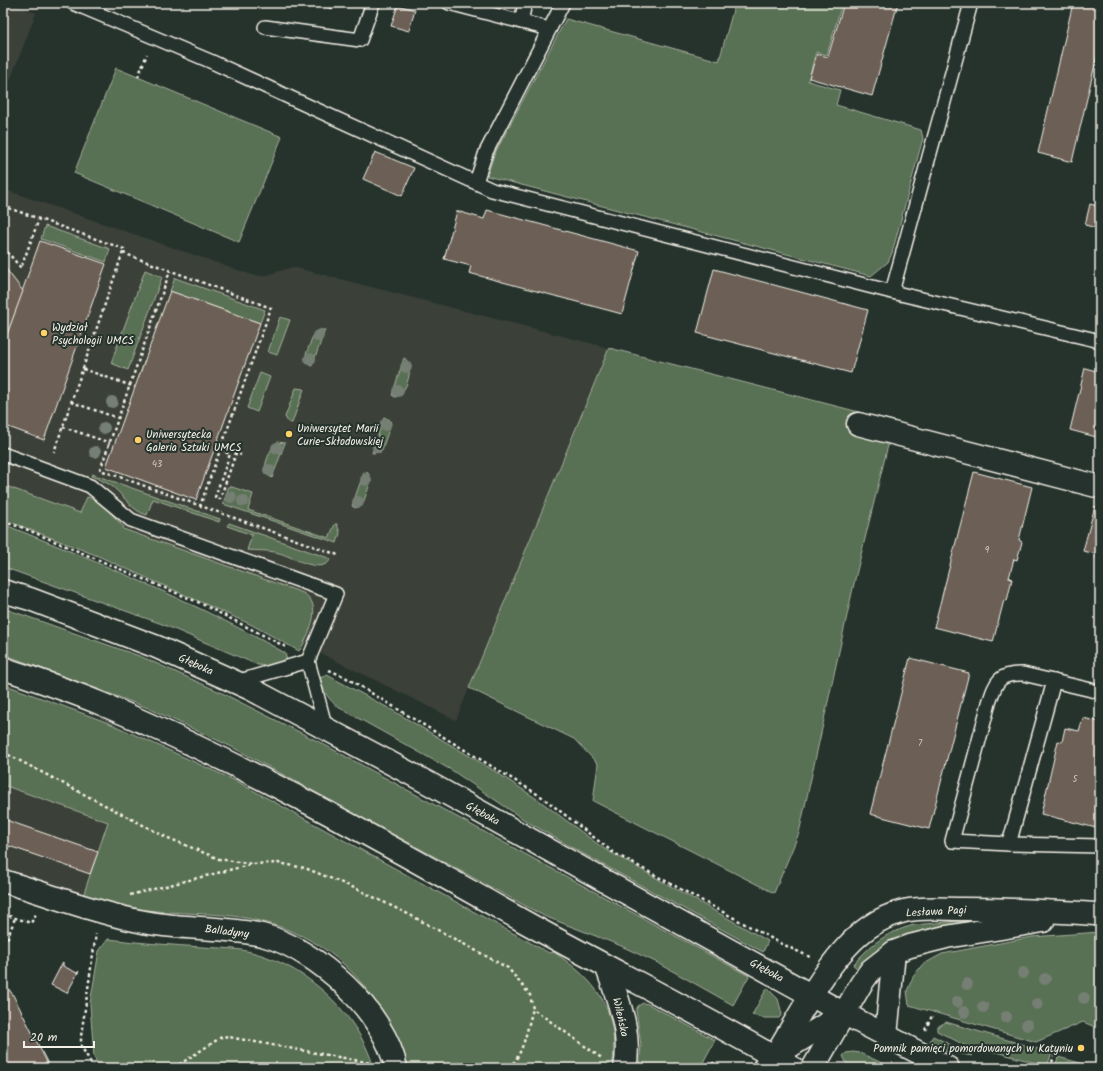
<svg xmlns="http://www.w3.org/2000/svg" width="1103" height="1071" font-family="Kalam,sans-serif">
	<rect width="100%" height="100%" fill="#26332d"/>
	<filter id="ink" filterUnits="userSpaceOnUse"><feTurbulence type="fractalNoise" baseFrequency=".025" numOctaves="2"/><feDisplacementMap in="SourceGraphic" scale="8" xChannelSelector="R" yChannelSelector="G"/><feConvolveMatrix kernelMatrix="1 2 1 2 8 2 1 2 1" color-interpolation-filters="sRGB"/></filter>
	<g filter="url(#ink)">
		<g fill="#3b4139">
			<polygon points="3,3 11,3 36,13 3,99"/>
			<polygon points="3,189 252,275 264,276 292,267 301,269 609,348 456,720 243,615 22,525 3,519"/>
			<polygon points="3,785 108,822 83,896 3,868"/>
		</g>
		<g fill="#596f53" stroke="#a6b09e">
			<polygon points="735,3 842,3 827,55 816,52 808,81 840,90 836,105 921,130 923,138 892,253 888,262 871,276 487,176 494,155 566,19 719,61"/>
			<polygon points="116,68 282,137 239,242 74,173"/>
			<polygon points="45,226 110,249 106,262 41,239"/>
			<polygon points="145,270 162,277 128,370 111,363"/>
			<polygon points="175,278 265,310 260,323 170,291"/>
			<polygon points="280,317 290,320 277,355 268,352"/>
			<polygon points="319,330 325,330 312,366 307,363 305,357 314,333"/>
			<polygon points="609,348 894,421 855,579 799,833 774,893 593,801 598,764 574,739 469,688"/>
			<path d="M404,358C416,364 406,396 395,397L392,395Z"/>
			<polygon points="260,373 270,377 257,412 247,408"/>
			<polygon points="296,388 304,389 292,423 288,422 285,417"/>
			<polygon points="384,417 390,420 391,424 381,452 372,453"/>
			<path d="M277,442L285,443L272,478L266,474C262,467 271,447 277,442Z"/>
			<polygon points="364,472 368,473 371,481 362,506 355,508 352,506"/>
			<path d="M92,474L220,519L219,522L153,499L147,515C132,511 125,497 113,487C106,482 99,479 91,476Z"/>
			<path d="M3,485L80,513L87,497C103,500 112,516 124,527L123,529L303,593C324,605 309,632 302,647L299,651L252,625L98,556L3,519Z"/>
			<polygon points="229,486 253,494 248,510 329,538 335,524 337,524 340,533 337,543 223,504"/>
			<path d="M229,523L331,559C321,576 292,556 279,553C268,550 257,551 247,550L252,535L227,526Z"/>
			<path d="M3,524C100,563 195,602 285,653L287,661L270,666L258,665L162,624L3,567Z"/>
			<polygon points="3,608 142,657 220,692 321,743 749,976 733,1005 660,964 619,945 544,916 232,747 148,708 3,654"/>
			<path d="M327,675L392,710L493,770L540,801L603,848L768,941L763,952L580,852L526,821L453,771L338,707C328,699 323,691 320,678Z"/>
			<path d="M3,684L109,723L236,781L549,953L554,952C597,982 618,1008 613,1062L604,1068H405C396,1048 389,1026 378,1007C344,949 289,921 223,915C196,913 167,913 139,909C120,906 102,900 83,896L108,822L3,785Z"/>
			<path d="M991,918L891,943L879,949L860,970L853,965C872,943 885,933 914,925Z"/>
			<polygon points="1100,932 1100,1029 1083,1022 1036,1042 909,1005 907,991 913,977 922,965 942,954 1032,937"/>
			<path d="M108,939C139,943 171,945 202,947C215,948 229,948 242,950C301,961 357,1010 374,1068H100L94,1057L90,1004L99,951Z"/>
			<polygon points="767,988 778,999 782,1014 779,1018 764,1018 752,1015"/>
			<polygon points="643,1003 648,1004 715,1040 700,1068 639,1068 641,1045 636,1010 638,1006"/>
			<polygon points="946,1022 1052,1053 1047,1066 996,1052 978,1052 937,1031 937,1027"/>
			<polygon points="933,1036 973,1056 944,1051 944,1048 930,1041"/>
			<polygon points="853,1052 860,1053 893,1068 849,1068 843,1056 846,1053"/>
			<polygon points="1058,1057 1098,1068 1055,1068"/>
		</g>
		<g fill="#6c6156" stroke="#f4f1e8">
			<polygon points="312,3 334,3 333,9"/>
			<polygon points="844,3 898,3 872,96 809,78 817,54 828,57"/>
			<polygon points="1073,3 1100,3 1100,43 1072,162 1038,153"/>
			<polygon points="398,5 415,10 409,31 391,26"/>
			<polygon points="375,152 414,168 402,196 363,179"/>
			<polygon points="1100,195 1100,229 1085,225 1090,204 1097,206"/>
			<polygon points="487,210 639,251 622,314 469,273 471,266 444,259 457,211 484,219"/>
			<polygon points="40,241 106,264 44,440 3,425 3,345"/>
			<polygon points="3,265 23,291 3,345"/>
			<polygon points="714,269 868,310 851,373 697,333"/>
			<polygon points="170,291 260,323 196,500 106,467"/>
			<polygon points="1085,368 1100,372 1100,438 1070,430"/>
			<polygon points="974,472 1032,487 1019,540 1022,542 1017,560 1014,559 1009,578 1012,579 1007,601 1004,600 993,642 934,627"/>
			<polygon points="1095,506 1100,508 1100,559 1096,558 1097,554 1083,551"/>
			<polygon points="910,658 969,673 929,829 870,814"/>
			<polygon points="1083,718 1100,722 1100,829 1041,814 1058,741 1062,742 1065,728 1079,731"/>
			<polygon points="3,819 98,852 90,874 3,844"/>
			<polygon points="63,962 63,966 77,973 79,971 67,993 51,985"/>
			<polygon points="3,981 13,995 50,1068 8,1068 3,1058"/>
		</g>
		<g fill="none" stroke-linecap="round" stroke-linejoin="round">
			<g stroke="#f4f1e8" stroke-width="16">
				<g id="service">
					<polyline points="73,3 210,61 492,190 892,292 1100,341"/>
					<polyline points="449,3 549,29"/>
					<polyline points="521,22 525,3"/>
					<polyline points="265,27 360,40 373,3"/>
					<polyline points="476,182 486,152 563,3"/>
					<polyline points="892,292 971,3"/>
					<polyline points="3,454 90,486 131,520 336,594 308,661 326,729"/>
					<polyline points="236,682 308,661"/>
					<path d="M1100,692L1023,674C999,673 996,681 989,703L952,841L1009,844L1100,846"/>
					<polyline points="1009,844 1054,681"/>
				</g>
			</g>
			<g stroke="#f4f1e8" stroke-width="25">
				<g id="minor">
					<polyline points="858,424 1100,487"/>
					<path d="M3,881C48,894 93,912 139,921C179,930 221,926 262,935C317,949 385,1012 396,1068"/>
				</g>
			</g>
			<g stroke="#f4f1e8" stroke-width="25">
				<g id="tertiary">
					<polyline points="3,591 30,599 157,647 251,689 430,784 843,1013 948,1068"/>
					<path d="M3,668C37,680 71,691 104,705C249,766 386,844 523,921C613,971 705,1016 793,1068"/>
					<path d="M607,968C618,999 632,1034 625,1068"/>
					<polyline points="886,1036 894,952"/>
					<polyline points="778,1054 842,1014"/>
					<path d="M764,1068L774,1057C800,1016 829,955 869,927C879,920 892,914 904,911C922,907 943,909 962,909C1006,909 1051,911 1095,914"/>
					<polyline points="813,1068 861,984 871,970 894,952 910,946 946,937 1043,921"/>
				</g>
			</g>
			<g stroke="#f4f1e8" stroke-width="2.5" stroke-dasharray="3 3" stroke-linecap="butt">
				<polyline points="138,77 147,54"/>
				<polyline points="3,206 124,249 54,452"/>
				<polyline points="3,247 21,268 39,219"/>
				<polyline points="123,253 271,308 200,506"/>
				<polyline points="83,369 135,387"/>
				<polyline points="71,402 118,418"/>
				<polyline points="63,427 110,443"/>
				<polyline points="220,450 230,454 215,497 220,499 236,453 241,455"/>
				<polyline points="100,470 170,271"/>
				<polyline points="103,471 338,555"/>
				<polyline points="3,522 21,527 200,603 288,648"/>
				<polyline points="329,670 345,677 542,797 614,853 780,943 810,957"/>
				<polyline points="3,752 166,837 219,859 252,864 278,863 305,868 357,889 412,916 508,968 530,995 533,1009 603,1059"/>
				<polyline points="130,895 249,865"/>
				<polyline points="3,914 31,923 36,914"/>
				<polyline points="3,943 8,937 15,918"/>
				<polyline points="925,1030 932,1016"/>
				<polyline points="94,1068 81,1046 81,1036 96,934"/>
				<polyline points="174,1068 223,1036 371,1063"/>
				<path d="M509,1068C524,1054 527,1028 533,1009"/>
				<polyline points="707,1068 716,1061"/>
				<polyline points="1050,1068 1056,1051"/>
			</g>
			<use href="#service" stroke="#26332d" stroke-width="13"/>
			<use href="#minor" stroke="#26332d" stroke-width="22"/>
			<use href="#tertiary" stroke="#26332d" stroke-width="22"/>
		</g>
		<g fill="#757f73">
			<circle cx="318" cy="336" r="6"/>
			<circle cx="310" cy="359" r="6"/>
			<circle cx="406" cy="367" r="6"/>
			<circle cx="398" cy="391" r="6"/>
			<circle cx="112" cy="402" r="6"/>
			<circle cx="385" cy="425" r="6"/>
			<circle cx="104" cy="428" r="6"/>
			<circle cx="378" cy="447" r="6"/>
			<circle cx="277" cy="448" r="6"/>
			<circle cx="95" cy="452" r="6"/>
			<circle cx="269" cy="470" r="6"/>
			<circle cx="366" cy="480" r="6"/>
			<circle cx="231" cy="497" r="6"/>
			<circle cx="243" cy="501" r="6"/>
			<circle cx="358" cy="502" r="6"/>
			<circle cx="1023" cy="973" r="6"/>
			<circle cx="1045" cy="979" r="6"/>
			<circle cx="967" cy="984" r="6"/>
			<circle cx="1084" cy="998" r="6"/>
			<circle cx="957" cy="1002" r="6"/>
			<circle cx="1037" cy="1004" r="6"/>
			<circle cx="983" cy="1007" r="6"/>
			<circle cx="964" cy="1012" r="6"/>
			<circle cx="1006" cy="1017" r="6"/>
			<circle cx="1027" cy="1025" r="6"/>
		</g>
	</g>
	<g fill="#ffd166" stroke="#26332d" stroke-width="1.5">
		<circle cx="44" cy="333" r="4"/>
		<circle cx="289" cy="434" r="4"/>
		<circle cx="138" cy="440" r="4"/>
		<circle cx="1081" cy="1048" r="4"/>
	</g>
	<g text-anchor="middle" stroke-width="4" stroke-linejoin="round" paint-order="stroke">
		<g font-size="9" fill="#d2cdc4">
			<text x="157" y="467">43</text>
			<text x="987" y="553">9</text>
			<text x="920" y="746">7</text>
			<text x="1075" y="782">5</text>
		</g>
		<g font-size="11" fill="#f4f1e8" stroke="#26332d" text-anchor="start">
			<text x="52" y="331">Wydział<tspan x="52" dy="13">Psychologii UMCS</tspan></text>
			<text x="297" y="432">Uniwersytet Marii<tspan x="297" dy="13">Curie-Skłodowskiej</tspan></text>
			<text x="146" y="438">Uniwersytecka<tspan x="146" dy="13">Galeria Sztuki UMCS</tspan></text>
			<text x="1073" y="1052" text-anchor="end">Pomnik pamięci pomordowanych w Katyniu</text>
		</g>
		<g font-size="11" fill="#f4f1e8" stroke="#26332d">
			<text transform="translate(196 664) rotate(24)" y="4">Głęboka</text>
			<text transform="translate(483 813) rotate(29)" y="4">Głęboka</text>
			<text transform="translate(936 911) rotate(-3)" y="4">Lesława Pagi</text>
			<text transform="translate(227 931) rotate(7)" y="4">Balladyny</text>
			<text transform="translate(767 970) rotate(29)" y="4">Głęboka</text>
			<text transform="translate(621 1017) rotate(77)" y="4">Wileńska</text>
		</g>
	</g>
	<rect width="1103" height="1071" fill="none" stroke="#26332d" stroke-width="16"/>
	<rect x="8" y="8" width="1087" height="1055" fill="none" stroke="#f4f1e8" stroke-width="1.5" filter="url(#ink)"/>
	<path d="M24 1041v6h70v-6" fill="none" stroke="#f4f1e8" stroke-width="2"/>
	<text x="30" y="1041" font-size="12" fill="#f4f1e8" stroke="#26332d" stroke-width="3" paint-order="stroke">20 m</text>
</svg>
